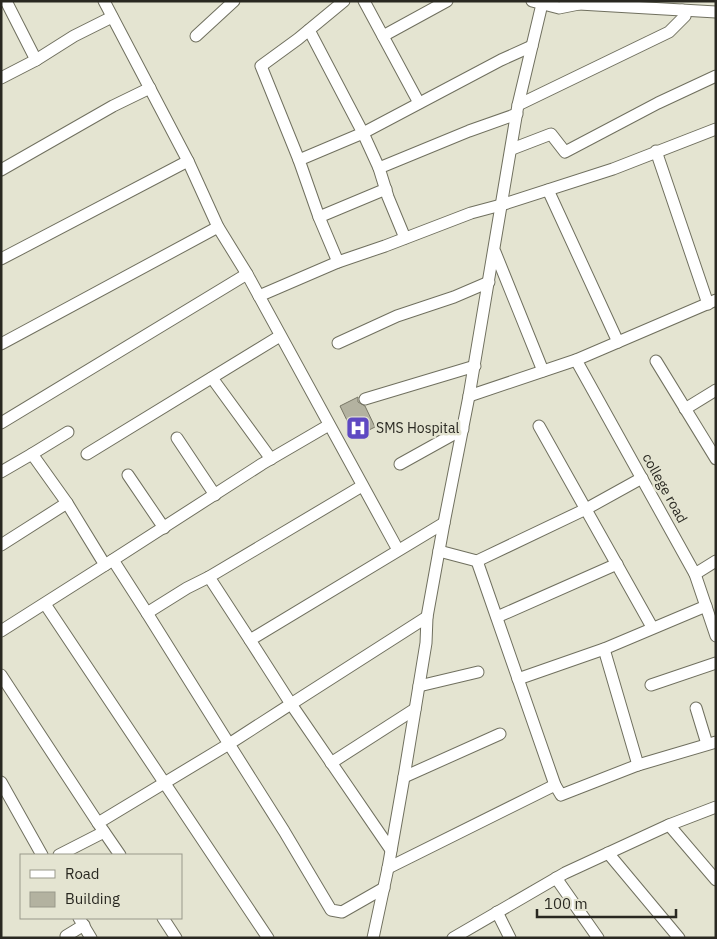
<svg xmlns="http://www.w3.org/2000/svg" width="717" height="939" font-family="'IBM Plex Sans',sans-serif">
	<rect width="100%" height="100%" fill="#e4e4d1"/>
	<polygon fill="#b3b2a0" stroke="#777665" points="358,397 358,402 365,406 375,427 355,437 340,406"/>
	<g fill="none" stroke-linecap="round" stroke-linejoin="round">
		<g stroke="#70705f" stroke-width="13">
			<g id="minor">
				<polyline points="6,1 36,60"/>
				<polyline points="104,1 188,161 218,227 247,274 398,550"/>
				<polyline points="364,1 419,103"/>
				<polyline points="532,1 559,8 579,4 580,1"/>
				<polyline points="579,4 716,12"/>
				<polyline points="309,30 363,133 501,60 532,46"/>
				<polyline points="196,36 234,1"/>
				<polyline points="383,36 447,1"/>
				<polyline points="1,78 36,60 74,36 112,17"/>
				<polyline points="518,105 669,32 685,16 682,10"/>
				<polyline points="512,149 551,134 565,152 658,103 716,76"/>
				<polyline points="656,151 708,304"/>
				<polyline points="299,160 261,66 298,39 344,1"/>
				<polyline points="1,170 113,106 150,88"/>
				<polyline points="548,190 618,342"/>
				<polyline points="319,217 299,160 363,133 379,168"/>
				<polyline points="405,238 388,197 379,168 469,131 517,114"/>
				<polyline points="495,252 543,371"/>
				<polyline points="1,259 188,161"/>
				<polyline points="338,262 319,217 386,189"/>
				<polyline points="259,296 338,262 385,246 471,213 501,205 613,169 716,129"/>
				<polyline points="338,343 397,316 454,297 489,282"/>
				<polyline points="1,344 218,227"/>
				<polyline points="576,360 695,574 716,636"/>
				<polyline points="656,361 716,459"/>
				<polyline points="212,378 271,459"/>
				<polyline points="469,396 576,360 716,300"/>
				<polyline points="365,399 475,366"/>
				<polyline points="685,409 716,390"/>
				<polyline points="1,423 247,274"/>
				<polyline points="539,426 652,627"/>
				<polyline points="177,438 215,495"/>
				<polyline points="32,454 68,432"/>
				<polyline points="87,454 280,336"/>
				<polyline points="400,464 463,429"/>
				<polyline points="1,472 32,454 67,503"/>
				<polyline points="128,475 164,528"/>
				<polyline points="1,545 67,503 105,565 1,631"/>
				<polyline points="439,551 477,561 586,509 642,478"/>
				<polyline points="113,560 147,613 187,588 209,577"/>
				<polyline points="477,561 555,785 561,795 638,765 716,742"/>
				<polyline points="105,565 262,464 329,425"/>
				<polyline points="695,574 716,561"/>
				<polyline points="45,604 268,938"/>
				<polyline points="427,617 291,704 250,640 444,523"/>
				<polyline points="497,617 617,564"/>
				<polyline points="250,640 209,577 362,486"/>
				<polyline points="604,649 638,765"/>
				<polyline points="1,675 98,823"/>
				<polyline points="518,679 604,649 706,606"/>
				<polyline points="651,685 716,663"/>
				<polyline points="419,686 478,672"/>
				<polyline points="696,708 707,744"/>
				<polyline points="331,763 415,709"/>
				<polyline points="404,777 500,734"/>
				<polyline points="1,782 42,855"/>
				<polyline points="669,825 716,807"/>
				<polyline points="608,853 679,938"/>
				<polyline points="59,855 104,832"/>
				<polyline points="120,855 98,823 229,744 147,613"/>
				<polyline points="388,868 555,785"/>
				<polyline points="556,878 598,938"/>
				<polyline points="384,888 342,912 331,910 284,831 229,744 291,704 391,850"/>
				<polyline points="497,912 510,938"/>
				<polyline points="79,918 91,938"/>
				<polyline points="163,918 176,938"/>
				<polyline points="66,936 84,925"/>
				<polyline points="373,938 388,868 404,777 426,643 427,617 444,523 469,396 518,105 542,4"/>
				<polyline points="453,938 565,873 669,825 716,880"/>
			</g>
		</g>
		<use href="#minor" stroke="#fff" stroke-width="11"/>
	</g>
	<defs>
		<g id="hospital-square" transform="scale(1.25)"><rect x="-9" y="-9" width="18" height="18" rx="4" fill="#5e49c2" stroke="#e4e4d1"/><path d="M-5-5h3v3.5h4V-5h3V5h-3V1.5h-4V5h-3Z" fill="#fff"/></g>
	</defs>
	<g fill-rule="evenodd">
		<use href="#hospital-square" x="358" y="428"/>
	</g>
	<g text-anchor="middle" stroke-width="5" stroke-linejoin="round" paint-order="stroke">
		<g font-size="14" fill="#292821" stroke="#e4e4d1" text-anchor="start">
			<text x="376" y="433">SMS Hospital</text>
		</g>
		<g font-size="14" fill="#292821" stroke="#e4e4d1">
			<text transform="translate(665 488) rotate(61)" y="5">college road</text>
		</g>
	</g>
	<rect width="717" height="939" fill="none" stroke="#292821" stroke-width="5"/>
	<rect x="20" y="854" width="162" height="65" fill="#e4e4d1" stroke="#99998b"/>
	<rect x="30" y="870" width="25" height="8" fill="#ffffff" stroke="#99998b"/>
	<text x="65" y="879" font-size="15" fill="#292821">Road</text>
	<rect x="30" y="892" width="25" height="15" fill="#b3b2a0" stroke="#99998b"/>
	<text x="65" y="904" font-size="15" fill="#292821">Building</text>
	<path d="M537 909v8h139v-8" fill="none" stroke="#292821" stroke-width="2.5"/>
	<text x="544" y="909" font-size="15" fill="#292821" stroke="#e4e4d1" stroke-width="4" paint-order="stroke">100 m</text>
</svg>
